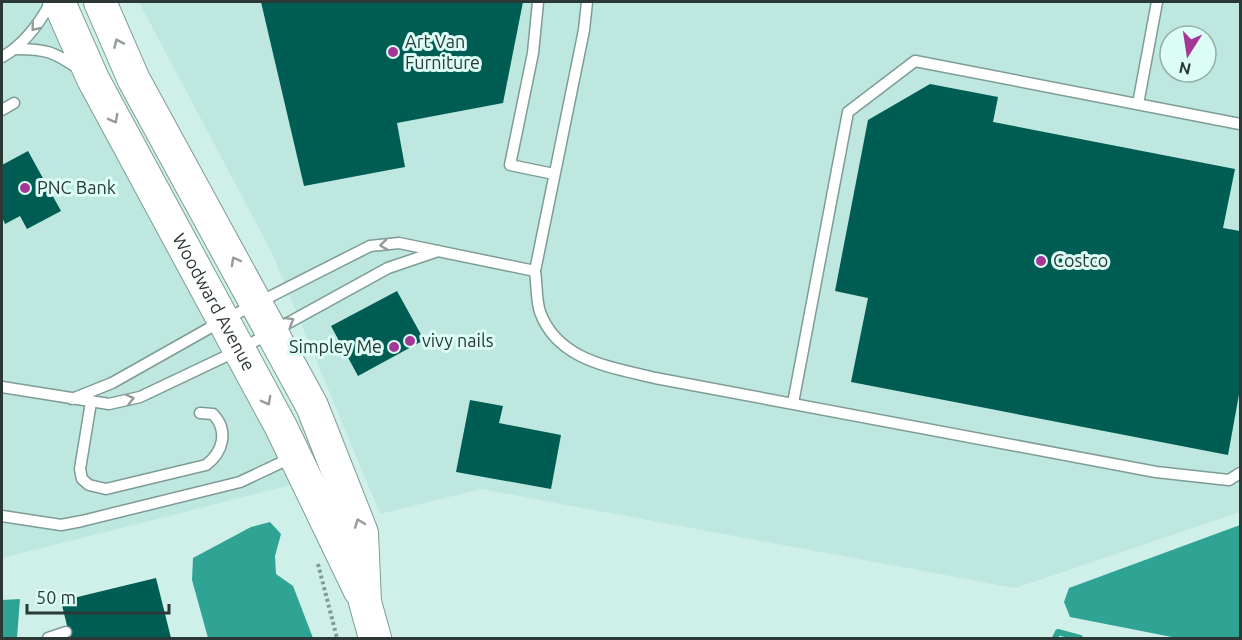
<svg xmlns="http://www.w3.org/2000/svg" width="1242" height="640" font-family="Ubuntu,sans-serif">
	<rect width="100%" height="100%" fill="#cfefe9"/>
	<g fill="#bde7df" fill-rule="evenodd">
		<polygon points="2,2 46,2 299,483 2,558"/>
		<path d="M139,2H1240V512L1015,588L481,489L380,514L272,253ZM1170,36H1206V72H1170Z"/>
	</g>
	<g fill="#2fa394">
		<polygon points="270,522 281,534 275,556 276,574 293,586 313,638 208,638 192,580 193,558 251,527"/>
		<polygon points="1240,525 1240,638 1177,638 1070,617 1064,602 1069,588"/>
		<polygon points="20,599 17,638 2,638 2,600"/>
	</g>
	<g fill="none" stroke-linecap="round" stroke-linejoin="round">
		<polyline stroke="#2fa394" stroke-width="6" points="1055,638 1058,632 1080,638"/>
	</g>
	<g fill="#005d53">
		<polygon points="261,2 523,2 503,103 397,123 405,167 304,186"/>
		<polygon points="930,84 998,97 993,122 1235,169 1223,228 1240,231 1240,389 1228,455 851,382 868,298 835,291 868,120"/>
		<polygon points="28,151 61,211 27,229 20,216 5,224 2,217 2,165"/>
		<polygon points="397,291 424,340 358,376 331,326"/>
		<polygon points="470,400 503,406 499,423 561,435 551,489 456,472"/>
		<polygon points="156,578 171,638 70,638 61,601"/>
	</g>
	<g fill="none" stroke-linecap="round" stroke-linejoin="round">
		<g stroke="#7e9c96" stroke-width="13">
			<g id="lane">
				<polyline points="538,2 533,53 510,165 554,174"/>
				<path d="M587,2L584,30L535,271C537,284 536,300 540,312C558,361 611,367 655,378L1156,472L1229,480L1240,473"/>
				<path d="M16,49C47,49 54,52 79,69"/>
				<path d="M2,57C24,45 39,24 51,2"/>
				<polyline points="1138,104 1157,2"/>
				<polyline points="2,110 14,103"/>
				<polyline points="2,387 109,404 140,397 239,350 388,268 438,251"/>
				<polyline points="72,399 112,383 222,321 370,246 399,243 535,271"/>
				<path d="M91,402L80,469L82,479L89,485L106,489L206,465C223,452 229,431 213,414L200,413"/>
				<polyline points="793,403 848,112 915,61 1240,124"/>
				<polyline points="2,516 61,525 82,521 240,482 293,457"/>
				<polyline points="48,638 66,632"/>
			</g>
		</g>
		<g stroke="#7e9c96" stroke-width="34">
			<g id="secondary">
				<path id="s1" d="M59,2L93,79L281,427L360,591"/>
				<polyline points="100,2 134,80 312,406 362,533 365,602 375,638"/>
			</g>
		</g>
		<polyline stroke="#829995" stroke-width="4" stroke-dasharray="3 3" stroke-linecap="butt" points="318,564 337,638"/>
		<use href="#lane" stroke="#fff" stroke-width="10"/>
		<use href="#secondary" stroke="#fff" stroke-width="32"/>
	</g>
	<defs><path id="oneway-chevron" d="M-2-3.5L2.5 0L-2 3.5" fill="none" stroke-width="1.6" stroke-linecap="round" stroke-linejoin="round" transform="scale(1.5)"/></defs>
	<g stroke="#959c9a">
		<use href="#oneway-chevron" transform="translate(35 27) rotate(129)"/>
		<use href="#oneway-chevron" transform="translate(118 43) rotate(-114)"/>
		<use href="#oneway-chevron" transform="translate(114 119) rotate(62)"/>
		<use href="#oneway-chevron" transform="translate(384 245) rotate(173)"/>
		<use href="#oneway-chevron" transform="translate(235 261) rotate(-119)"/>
		<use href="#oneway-chevron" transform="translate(290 321) rotate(-30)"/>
		<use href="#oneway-chevron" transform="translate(130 399) rotate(-14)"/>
		<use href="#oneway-chevron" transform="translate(267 401) rotate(62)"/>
		<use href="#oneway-chevron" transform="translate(359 523) rotate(-110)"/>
	</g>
	<g fill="#a43897" stroke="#dcfcf6" stroke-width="2">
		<circle cx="393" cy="52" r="6"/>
		<circle cx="25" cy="188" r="6"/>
		<circle cx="1041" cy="261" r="6"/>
		<circle cx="410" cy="341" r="6"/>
		<circle cx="394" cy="347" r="6"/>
	</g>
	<g text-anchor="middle" stroke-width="6" stroke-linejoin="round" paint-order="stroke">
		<g font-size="18" fill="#2b3835" stroke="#dcfcf6" text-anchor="start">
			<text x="405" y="48">Art Van<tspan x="405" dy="21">Furniture</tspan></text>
			<text x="37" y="194">PNC Bank</text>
			<text x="1053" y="267">Costco</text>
			<text x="422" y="347">vivy nails</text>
			<text x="382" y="353" text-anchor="end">Simpley Me</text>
		</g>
		<g font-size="18" fill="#2b3835" stroke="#dcfcf6">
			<text dy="6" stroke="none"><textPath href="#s1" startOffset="338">Woodward Avenue</textPath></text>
		</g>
	</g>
	<rect width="1242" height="640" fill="none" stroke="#2b3835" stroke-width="6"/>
	<g transform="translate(1188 54) rotate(192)"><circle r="28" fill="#dcfcf6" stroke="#95aea9" stroke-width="1.5"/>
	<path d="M0-4.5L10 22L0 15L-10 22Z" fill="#a43897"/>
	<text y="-9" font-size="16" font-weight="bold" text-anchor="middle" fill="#2b3835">N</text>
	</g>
	<path d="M27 604v9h142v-9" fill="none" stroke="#2b3835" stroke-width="3"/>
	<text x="36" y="604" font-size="18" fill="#2b3835" stroke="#dcfcf6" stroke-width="4.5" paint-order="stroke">50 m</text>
</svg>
